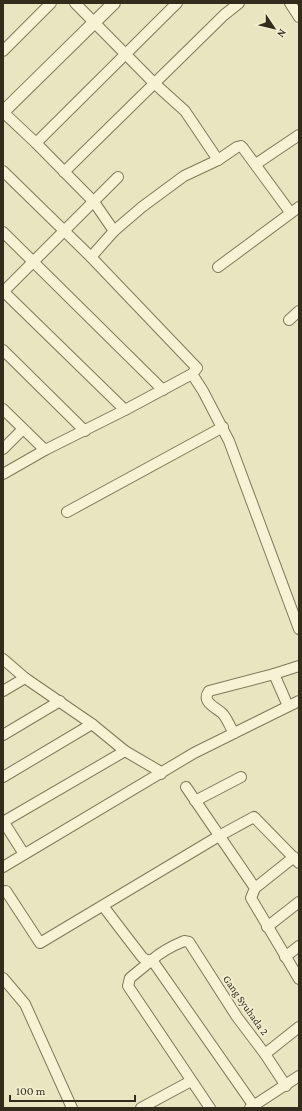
<svg xmlns="http://www.w3.org/2000/svg" width="302" height="1111" font-family="'Crimson Pro',serif">
	<rect width="100%" height="100%" fill="#eae5c1"/>
	<g fill="none" stroke-linecap="round" stroke-linejoin="round">
		<g stroke="#82775a" stroke-width="12">
			<g id="minor">
				<polyline points="75,3 154,83 185,111 218,160"/>
				<polyline points="290,3 299,17"/>
				<polyline points="3,51 51,3"/>
				<polyline points="3,112 36,143 94,202 114,231"/>
				<polyline points="36,143 177,3"/>
				<polyline points="256,164 299,135"/>
				<polyline points="3,171 91,257 197,368 192,374 125,410 45,450 3,474"/>
				<polyline points="64,172 224,15 239,3"/>
				<polyline points="3,232 163,390"/>
				<polyline points="91,257 114,231 142,207 184,176 218,160 237,147 241,146 243,148 290,212"/>
				<polyline points="218,267 299,207"/>
				<polyline points="3,292 118,177"/>
				<polyline points="4,292 125,410"/>
				<polyline points="289,320 299,311"/>
				<polyline points="3,350 85,431"/>
				<polyline points="192,374 203,391 229,441 299,629"/>
				<polyline points="3,409 45,450"/>
				<polyline points="3,449 23,429"/>
				<polyline points="67,512 223,427"/>
				<polyline points="3,659 25,678 92,724 125,751 161,772 161,774"/>
				<polyline points="3,691 25,678"/>
				<polyline points="288,706 274,674 299,666"/>
				<path d="M234,733C230,727 227,718 222,713C215,707 201,702 209,691L274,674"/>
				<polyline points="3,735 60,701"/>
				<polyline points="3,777 92,724"/>
				<polyline points="186,787 255,888 251,898 299,979"/>
				<polyline points="195,801 241,777"/>
				<polyline points="3,821 24,854"/>
				<polyline points="3,822 125,751"/>
				<polyline points="3,867 194,753 299,701"/>
				<polyline points="255,888 294,857"/>
				<polyline points="6,891 40,943 219,836 254,817 299,863"/>
				<polyline points="103,906 142,957 146,960 152,960 130,978 128,986 210,1108"/>
				<polyline points="267,927 299,902"/>
				<polyline points="285,957 299,946"/>
				<polyline points="3,978 25,1004 72,1108"/>
				<polyline points="265,1054 299,1027"/>
				<path d="M254,1106L152,960C162,951 172,946 184,941L189,942L237,1017L265,1054L286,1086"/>
				<polyline points="141,1108 191,1081"/>
				<polyline points="250,1108 299,1076"/>
			</g>
		</g>
		<g stroke="#82775a" stroke-width="14">
			<polyline id="tertiary" points="3,112 114,3"/>
		</g>
		<use href="#minor" stroke="#f6f2d3" stroke-width="10"/>
		<use href="#tertiary" stroke="#f6f2d3" stroke-width="12"/>
	</g>
	<g text-anchor="middle" stroke-width="3.5" stroke-linejoin="round" paint-order="stroke">
		<g font-size="11" fill="#332c1d" stroke="#f2efd0">
			<text transform="translate(246 1005) rotate(55)" y="4">Gang Syuhada 2</text>
		</g>
	</g>
	<rect width="302" height="1111" fill="none" stroke="#332c1d" stroke-width="8"/>
	<g transform="translate(274 28) rotate(125)" stroke="#f2efd0" stroke-width="3" paint-order="stroke">
	<path d="M0-3L7 15L0 10L-7 15Z" fill="#332c1d"/>
	<text y="-6" font-size="11" font-weight="bold" text-anchor="middle" fill="#332c1d">N</text>
	</g>
	<path d="M10 1095v6h125v-6" fill="none" stroke="#332c1d" stroke-width="2"/>
	<text x="16" y="1095" font-size="12" fill="#332c1d" stroke="#f2efd0" stroke-width="3" paint-order="stroke">100 m</text>
</svg>
